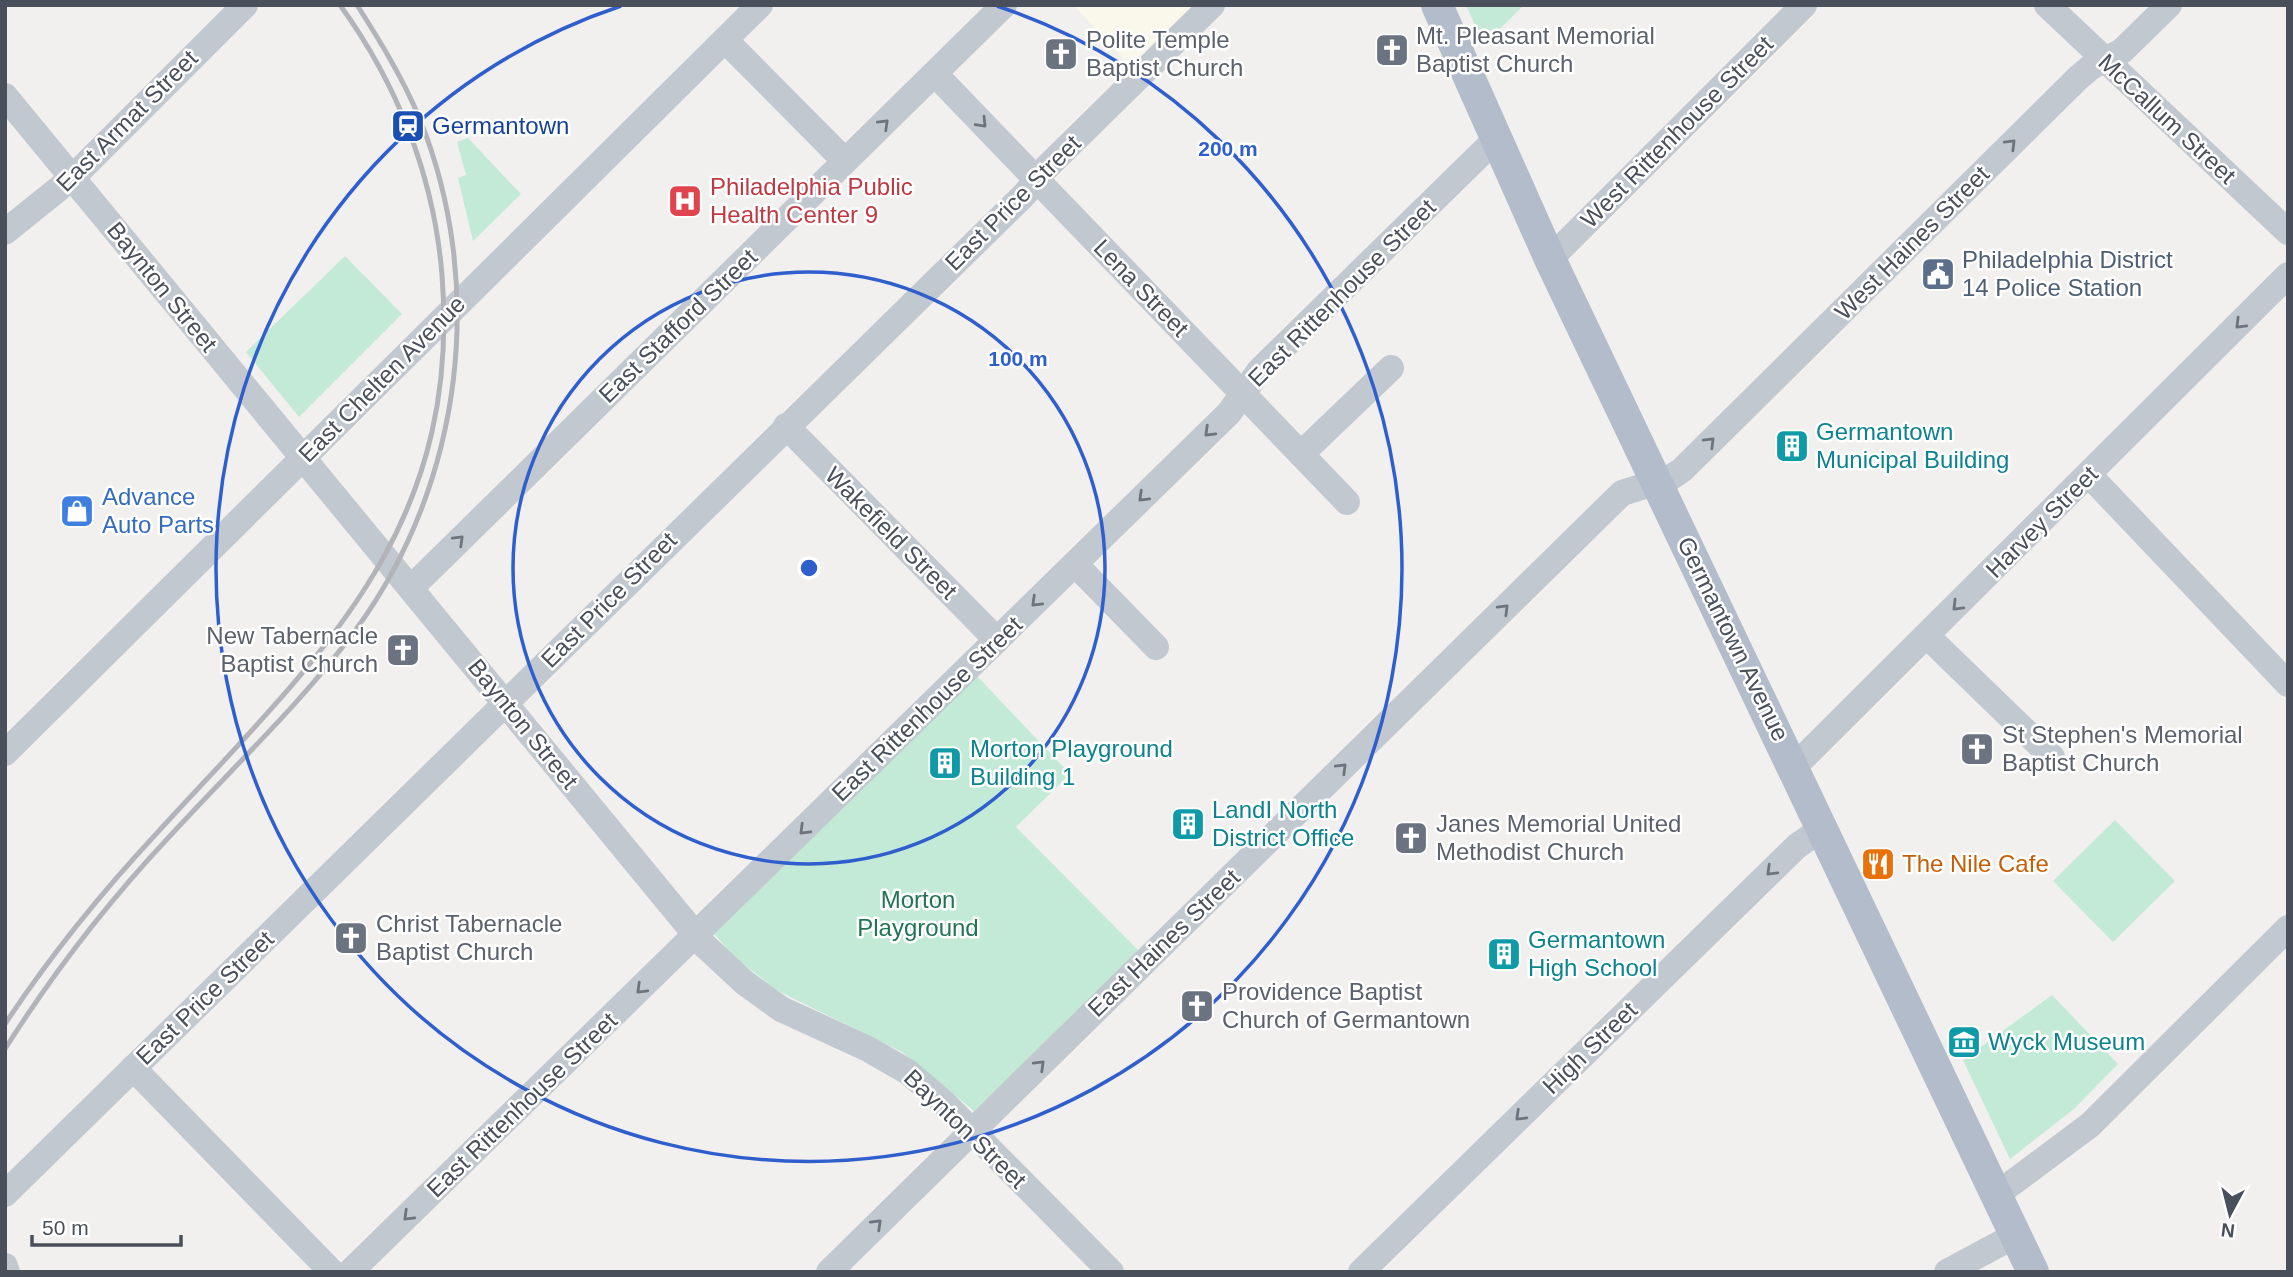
<svg xmlns="http://www.w3.org/2000/svg" width="2293" height="1277" font-family="Arial,sans-serif">
	<rect width="100%" height="100%" fill="#f2f0ef"/>
	<polygon fill="#faf8eb" points="1073,5 1193,5 1130,65"/>
	<g fill="#c3ead7">
		<polygon points="1466,5 1524,5 1484,45"/>
		<polygon points="468,138 521,194 473,241 458,178 466,175 457,142"/>
		<polygon points="345,256 402,314 299,417 246,352"/>
		<polygon points="975,674 1070,774 1016,827 1140,952 974,1111 902,1052 778,991 736,958 714,934"/>
		<polygon points="2115,820 2175,881 2113,942 2053,881"/>
		<polygon points="2052,995 2118,1064 2074,1109 2010,1159 1963,1060"/>
	</g>
	<g fill="none" stroke-linecap="round" stroke-linejoin="round">
		<g stroke="#c2c8cf" stroke-width="26">
			<polyline points="2047,5 2288,232"/>
			<polyline points="725,40 845,161"/>
			<polyline points="935,74 1347,502"/>
			<polyline points="5,96 704,945 745,983 781,1009 868,1049 908,1072 943,1102 1111,1272"/>
			<polyline points="5,232 72,178 245,5"/>
			<polyline points="1550,259 1804,5"/>
			<polyline points="786,426 997,640"/>
			<polyline points="1301,454 1391,368"/>
			<polyline points="2089,475 2288,684"/>
			<polyline points="1075,564 1156,647"/>
			<polyline points="411,588 1004,5"/>
			<polyline points="1927,636 2052,757"/>
			<polyline points="5,753 760,5"/>
			<polyline points="1794,767 2288,275"/>
			<polyline points="133,1068 332,1272"/>
			<polyline points="5,1194 1025,194 1045,169 1212,5"/>
			<polyline points="1996,1195 2090,1125 2288,928"/>
			<polyline points="5,1266 7,1272"/>
			<polyline points="350,1272 1229,413 1259,371 1496,139"/>
			<polyline points="829,1272 1622,493 1670,478 1682,470 2078,78 2091,67 2122,51 2169,5"/>
			<polyline points="1361,1272 1797,846 1823,828"/>
			<polyline points="1947,1272 2016,1235"/>
		</g>
		<polyline stroke="#b2bccb" stroke-width="32" points="1437,5 1550,259 2033,1272"/>
		<g stroke="#b2b4b9" stroke-width="5">
			<path d="M5,1024C50,956 101,893 157,833C316,659 462,534 442,275C434,177 398,85 340,5"/>
			<path d="M5,1049C53,973 108,902 169,837C232,768 302,703 357,628C463,482 487,284 419,117C402,77 380,41 357,5"/>
		</g>
	</g>
	<defs><path id="oneway-chevron" d="M-2-3.5L2.5 0L-2 3.5" fill="none" stroke-width="1.6" stroke-linecap="round" stroke-linejoin="round" transform="scale(1.75)"/></defs>
	<g stroke="#6d747e">
		<use href="#oneway-chevron" transform="translate(982 123) rotate(46)"/>
		<use href="#oneway-chevron" transform="translate(884 124) rotate(-44)"/>
		<use href="#oneway-chevron" transform="translate(2011 144) rotate(-45)"/>
		<use href="#oneway-chevron" transform="translate(2240 324) rotate(135)"/>
		<use href="#oneway-chevron" transform="translate(1209 432) rotate(136)"/>
		<use href="#oneway-chevron" transform="translate(1710 442) rotate(-45)"/>
		<use href="#oneway-chevron" transform="translate(1143 497) rotate(136)"/>
		<use href="#oneway-chevron" transform="translate(459 540) rotate(-44)"/>
		<use href="#oneway-chevron" transform="translate(1036 602) rotate(136)"/>
		<use href="#oneway-chevron" transform="translate(1957 606) rotate(135)"/>
		<use href="#oneway-chevron" transform="translate(1504 609) rotate(-45)"/>
		<use href="#oneway-chevron" transform="translate(1342 768) rotate(-45)"/>
		<use href="#oneway-chevron" transform="translate(804 830) rotate(136)"/>
		<use href="#oneway-chevron" transform="translate(1771 871) rotate(136)"/>
		<use href="#oneway-chevron" transform="translate(641 989) rotate(136)"/>
		<use href="#oneway-chevron" transform="translate(1040 1065) rotate(-44)"/>
		<use href="#oneway-chevron" transform="translate(1520 1116) rotate(136)"/>
		<use href="#oneway-chevron" transform="translate(408 1216) rotate(136)"/>
		<use href="#oneway-chevron" transform="translate(877 1224) rotate(-44)"/>
	</g>
	<g fill="none" stroke="#2e5fcd" stroke-width="3.5">
		<circle cx="809" cy="568" r="296"/>
		<path d="M997 6A593 593 0 1 1 621 6"/>
	</g>
	<defs>
		<g id="church-square" transform="scale(1.75)"><rect x="-9" y="-9" width="18" height="18" rx="4" fill="#6b7280" stroke="#fff"/><path d="M-1.2-6h2.4v3.5h3.3v2.4h-3.3V6h-2.4V-.1h-3.3v-2.4h3.3Z" fill="#fff"/></g>
		<g id="station-square" transform="scale(1.75)"><rect x="-9" y="-9" width="18" height="18" rx="4" fill="#1a4fb4" stroke="#fff"/><path d="M-3-6H3Q5-6 5-4V2Q5 4 3 4L4.5 6H3L1.5 4h-3L-3 6H-4.5L-3 4Q-5 4-5 2V-4Q-5-6-3-6ZM-3.5-4v3h7v-3ZM-3.5 1v1.5H-2V1ZM2 1v1.5H3.5V1Z" fill="#fff"/></g>
		<g id="hospital-square" transform="scale(1.75)"><rect x="-9" y="-9" width="18" height="18" rx="4" fill="#e0444e" stroke="#fff"/><path d="M-5-5h3v3.5h4V-5h3V5h-3V1.5h-4V5h-3Z" fill="#fff"/></g>
		<g id="civic-square" transform="scale(1.75)"><rect x="-9" y="-9" width="18" height="18" rx="4" fill="#5c6f8a" stroke="#fff"/><path d="M-.6-6.5H3V-4.5H.6V-3L4-1V1h2V6H-6V1h2V-1L-.6-3ZM-1.2 2.5V6h2.4V2.5Z" fill="#fff"/></g>
		<g id="building-square" transform="scale(1.75)"><rect x="-9" y="-9" width="18" height="18" rx="4" fill="#0f9aa8" stroke="#fff"/><path d="M-4-6H4V6H1V3H-1V6H-4ZM-2.5-4.3h1.7v1.8h-1.7ZM.8-4.3h1.7v1.8H.8ZM-2.5-1h1.7V.8h-1.7ZM.8-1h1.7V.8H.8Z" fill="#fff"/></g>
		<g id="shop-square" transform="scale(1.75)"><rect x="-9" y="-9" width="18" height="18" rx="4" fill="#3f7fe0" stroke="#fff"/><path d="M-5-2.5h2.3a2.7 3.5 0 0 1 5.4 0H5L5.5 6h-11ZM-1.5-2.5h3a1.5 2.3 0 0 0-3 0Z" fill="#fff"/></g>
		<g id="restaurant-square" transform="scale(1.75)"><rect x="-9" y="-9" width="18" height="18" rx="4" fill="#e8710a" stroke="#fff"/><path d="M-5-6h1v4h1v-4h1v4h1v-4h1v5L-1.5 .5V6h-2V.5L-5-1ZM5-6V6H3V1.5H1.5Q1.5-4 5-6Z" fill="#fff"/></g>
		<g id="museum-square" transform="scale(1.75)"><rect x="-9" y="-9" width="18" height="18" rx="4" fill="#0f9aa8" stroke="#fff"/><path d="M0-6L6-3V-2H-6V-3ZM-5-1h2V3h-2ZM-1-1h2V3h-2ZM3-1h2V3H3ZM-6 4H6V6H-6Z" fill="#fff"/></g>
	</defs>
	<g fill-rule="evenodd">
		<use href="#church-square" x="1392" y="50"/>
		<use href="#church-square" x="1061" y="54"/>
		<use href="#station-square" x="408" y="126"/>
		<use href="#hospital-square" x="685" y="201"/>
		<use href="#civic-square" x="1938" y="274"/>
		<use href="#building-square" x="1792" y="446"/>
		<use href="#shop-square" x="77" y="511"/>
		<use href="#church-square" x="403" y="650"/>
		<use href="#church-square" x="1977" y="749"/>
		<use href="#building-square" x="945" y="763"/>
		<use href="#building-square" x="1188" y="824"/>
		<use href="#church-square" x="1411" y="838"/>
		<use href="#restaurant-square" x="1878" y="864"/>
		<use href="#church-square" x="351" y="938"/>
		<use href="#building-square" x="1504" y="954"/>
		<use href="#church-square" x="1197" y="1006"/>
		<use href="#museum-square" x="1964" y="1042"/>
	</g>
	<g text-anchor="middle" stroke-width="5" stroke-linejoin="round" paint-order="stroke">
		<g font-size="24" fill="#5b616d" stroke="#fff" text-anchor="start">
			<text x="1416" y="44">Mt. Pleasant Memorial<tspan x="1416" dy="28">Baptist Church</tspan></text>
			<text x="1086" y="48">Polite Temple<tspan x="1086" dy="28">Baptist Church</tspan></text>
			<text x="378" y="644" text-anchor="end">New Tabernacle<tspan x="378" dy="28">Baptist Church</tspan></text>
			<text x="2002" y="743">St Stephen's Memorial<tspan x="2002" dy="28">Baptist Church</tspan></text>
			<text x="1436" y="832">Janes Memorial United<tspan x="1436" dy="28">Methodist Church</tspan></text>
			<text x="376" y="932">Christ Tabernacle<tspan x="376" dy="28">Baptist Church</tspan></text>
			<text x="1222" y="1000">Providence Baptist<tspan x="1222" dy="28">Church of Germantown</tspan></text>
		</g>
		<g font-size="24" fill="#49505b" stroke="#fff">
			<text transform="translate(2167 119) rotate(43)" y="8">McCallum Street</text>
			<text transform="translate(127 121) rotate(-45)" y="8">East Armat Street</text>
			<text transform="translate(1677 132) rotate(-45)" y="8">West Rittenhouse Street</text>
			<text transform="translate(1013 203) rotate(-45)" y="8">East Price Street</text>
			<text transform="translate(1912 243) rotate(-45)" y="8">West Haines Street</text>
			<text transform="translate(162 287) rotate(51)" y="8">Baynton Street</text>
			<text transform="translate(1141 288) rotate(46)" y="8">Lena Street</text>
			<text transform="translate(1342 293) rotate(-45)" y="8">East Rittenhouse Street</text>
			<text transform="translate(678 326) rotate(-44)" y="8">East Stafford Street</text>
			<text transform="translate(382 379) rotate(-45)" y="8">East Chelten Avenue</text>
			<text transform="translate(2042 522) rotate(-45)" y="8">Harvey Street</text>
			<text transform="translate(891 533) rotate(45)" y="8">Wakefield Street</text>
			<text transform="translate(609 600) rotate(-45)" y="8">East Price Street</text>
			<text transform="translate(1733 639) rotate(64)" y="8">Germantown Avenue</text>
			<text transform="translate(927 709) rotate(-44)" y="8">East Rittenhouse Street</text>
			<text transform="translate(523 724) rotate(51)" y="8">Baynton Street</text>
			<text transform="translate(1164 943) rotate(-44)" y="8">East Haines Street</text>
			<text transform="translate(205 998) rotate(-44)" y="8">East Price Street</text>
			<text transform="translate(1590 1048) rotate(-44)" y="8">High Street</text>
			<text transform="translate(522 1105) rotate(-44)" y="8">East Rittenhouse Street</text>
			<text transform="translate(965 1129) rotate(44)" y="8">Baynton Street</text>
		</g>
		<g font-size="24" fill="#164399" stroke="#fff" text-anchor="start">
			<text x="432" y="134">Germantown</text>
		</g>
		<g font-size="24" fill="#be3a42" stroke="#fff" text-anchor="start">
			<text x="710" y="195">Philadelphia Public<tspan x="710" dy="28">Health Center 9</tspan></text>
		</g>
		<g font-size="24" fill="#4e5e75" stroke="#fff" text-anchor="start">
			<text x="1962" y="268">Philadelphia District<tspan x="1962" dy="28">14 Police Station</tspan></text>
		</g>
		<g font-size="24" fill="#0d838f" stroke="#fff" text-anchor="start">
			<text x="1816" y="440">Germantown<tspan x="1816" dy="28">Municipal Building</tspan></text>
			<text x="970" y="757">Morton Playground<tspan x="970" dy="28">Building 1</tspan></text>
			<text x="1212" y="818">LandI North<tspan x="1212" dy="28">District Office</tspan></text>
			<text x="1528" y="948">Germantown<tspan x="1528" dy="28">High School</tspan></text>
			<text x="1988" y="1050">Wyck Museum</text>
		</g>
		<g font-size="24" fill="#366cbe" stroke="#fff" text-anchor="start">
			<text x="102" y="505">Advance<tspan x="102" dy="28">Auto Parts</tspan></text>
		</g>
		<g font-size="24" fill="#c56008" stroke="#fff" text-anchor="start">
			<text x="1902" y="872">The Nile Cafe</text>
		</g>
		<g font-size="24" fill="#227455" stroke="#fff">
			<text x="918" y="908">Morton<tspan x="918" dy="28">Playground</tspan></text>
		</g>
	</g>
	<circle cx="809" cy="568" r="10" fill="#2e5fcd" stroke="#fff" stroke-width="3.5"/>
	<g font-size="21" text-anchor="middle" font-weight="bold" fill="#2e5fcd" stroke="#fff" stroke-width="5" stroke-linejoin="round" paint-order="stroke">
		<text x="1228" y="156">200 m</text>
		<text x="1018" y="366">100 m</text>
	</g>
	<rect width="2293" height="1277" fill="none" stroke="#49505b" stroke-width="14"/>
	<g transform="translate(2230 1214) rotate(187)" stroke="#ffffff" stroke-width="5" paint-order="stroke">
	<path d="M0-5L12 26L0 18L-12 26Z" fill="#49505b"/>
	<text y="-10" font-size="19" font-weight="bold" text-anchor="middle" fill="#49505b">N</text>
	</g>
	<path d="M32 1235v10h149v-10" fill="none" stroke="#49505b" stroke-width="3.5"/>
	<text x="42" y="1235" font-size="21" fill="#49505b" stroke="#ffffff" stroke-width="5" paint-order="stroke">50 m</text>
</svg>
